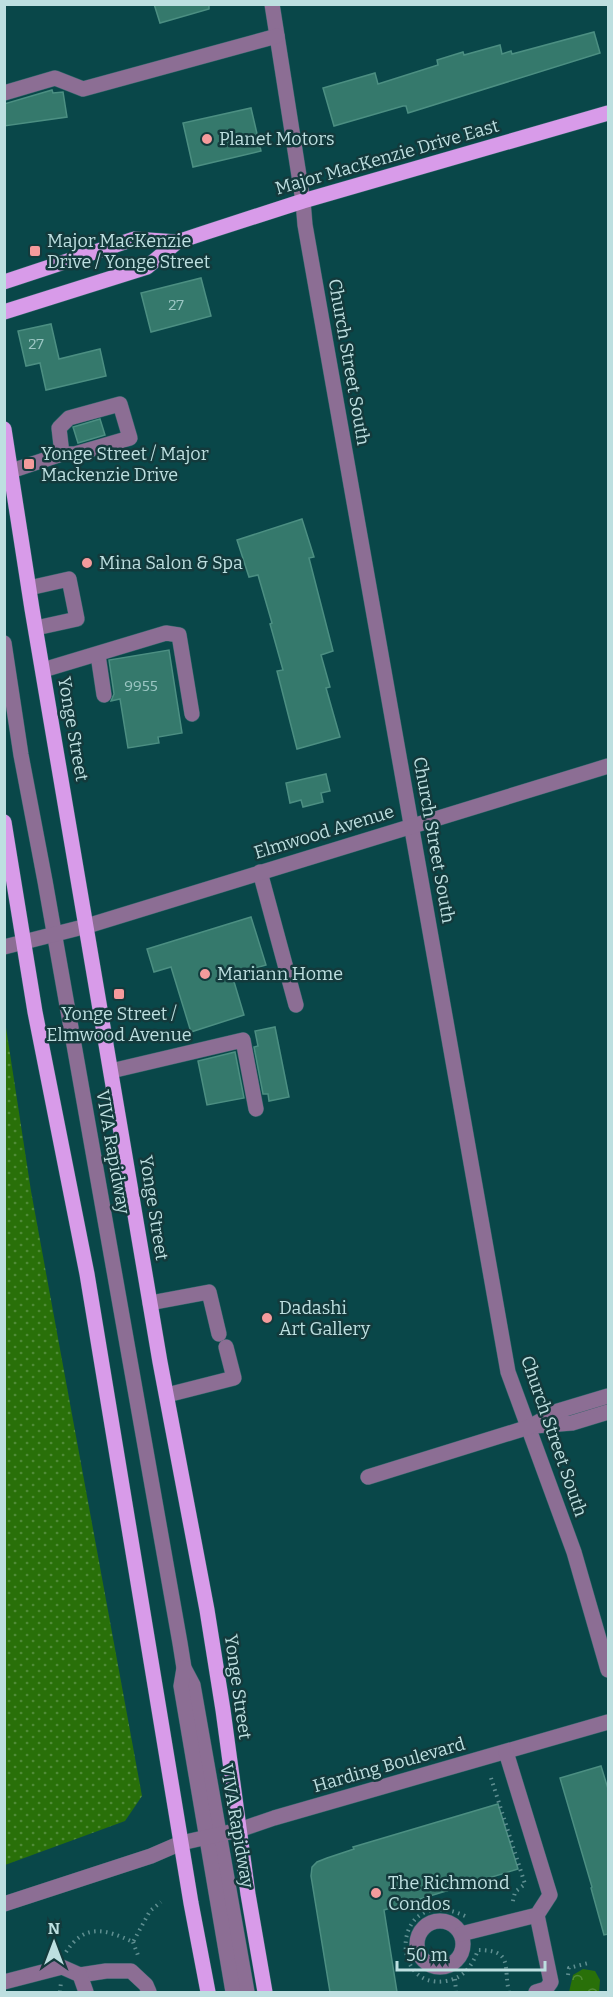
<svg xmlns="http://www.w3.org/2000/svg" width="613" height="1997" font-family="Bitter,serif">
	<defs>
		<pattern id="grass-dots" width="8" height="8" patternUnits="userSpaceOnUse" patternTransform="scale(1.5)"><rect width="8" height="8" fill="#297009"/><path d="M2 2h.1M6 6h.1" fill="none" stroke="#508b38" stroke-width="1.8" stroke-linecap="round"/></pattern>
		<pattern id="park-crowns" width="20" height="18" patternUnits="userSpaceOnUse" patternTransform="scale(1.5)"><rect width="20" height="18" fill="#297009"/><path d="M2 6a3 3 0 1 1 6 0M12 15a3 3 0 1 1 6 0" fill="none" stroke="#508b38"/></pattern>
	</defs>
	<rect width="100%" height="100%" fill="#094749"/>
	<polygon fill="url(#grass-dots)" points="5,1021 31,1191 142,1796 125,1821 5,1865"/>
	<polygon fill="url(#park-crowns)" points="583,1969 595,1971 600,1980 599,1992 569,1992 573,1975"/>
	<g fill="#35796c" stroke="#4c8f82" stroke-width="1.5">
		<polygon points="154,4 209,4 209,9 160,23"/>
		<polygon points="594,32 600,53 408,113 406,106 403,106 334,126 323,88 375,73 378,84 438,65 437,60 463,52 464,55 500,45 502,54 511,51 512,54"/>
		<polygon points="52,90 53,93 63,92 67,117 4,126 4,104"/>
		<polygon points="251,108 261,151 193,167 183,123"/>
		<polygon points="201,278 211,316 151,332 141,293"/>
		<polygon points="51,324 59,359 100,349 106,376 46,390 40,363 26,366 18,331"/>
		<polygon points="100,419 105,435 78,443 73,427"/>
		<polygon points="302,519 314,557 309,558 333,651 321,655 330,687 326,688 340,737 297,749 277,671 283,670 270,624 272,623 258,575 249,577 237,540"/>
		<polygon points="169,650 182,733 158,737 159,743 128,748 120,699 111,701 114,694 109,660"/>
		<polygon points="326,774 330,791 321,793 323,802 303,807 301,800 290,803 286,783"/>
		<polygon points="251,917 266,965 232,975 244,1015 191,1032 171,967 154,972 147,949"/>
		<polygon points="275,1027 289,1097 269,1101 268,1094 263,1094 254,1047 258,1046 255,1031"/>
		<polygon points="235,1052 244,1098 207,1105 198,1061"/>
		<polygon points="601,1766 609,1792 609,1934 604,1935 591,1888 592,1887 560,1778"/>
		<polygon points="498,1804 518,1869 384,1910 397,1992 330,1992 311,1876 312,1867 317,1862 327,1858 354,1849 353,1847"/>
	</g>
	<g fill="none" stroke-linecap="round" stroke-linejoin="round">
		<g stroke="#2d6567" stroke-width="16">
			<g id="minor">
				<polyline points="272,4 303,201 305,225 508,1372 574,1552 608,1670"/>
				<polyline points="4,93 55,78 83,89 277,36"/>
				<polyline points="11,471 62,454 59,428 69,418 120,404 130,438 75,454 62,454"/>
				<polyline points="29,588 69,579 77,619 36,628"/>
				<polyline points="4,643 21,755 45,881 180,1643 184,1668 193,1685 247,1992"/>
				<polyline points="98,655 104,695"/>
				<polyline points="43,670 166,633 179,635 192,714"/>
				<polyline points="260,872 296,1005"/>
				<polyline points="4,947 87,926 608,766"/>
				<polyline points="111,1071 243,1040 256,1109"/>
				<polyline points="150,1303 209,1292 219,1334"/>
				<polyline points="167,1395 234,1378 226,1347"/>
				<polyline points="535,1426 572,1423 608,1412"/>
				<polyline points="368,1477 529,1427 558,1411 608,1396"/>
				<polyline points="184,1668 181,1686 233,1992"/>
				<polyline points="4,1904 151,1856 181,1843 239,1830 274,1818 608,1722"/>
				<circle cx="440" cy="1944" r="23"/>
				<polyline points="461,1934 537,1915 550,1895 506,1752"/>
				<polyline points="80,1975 106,1971 131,1971 146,1985 149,1992"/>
				<polyline points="4,1982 62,1967 80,1975 86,1992"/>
				<polyline points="536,1992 546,1989 551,1982 537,1915"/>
			</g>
		</g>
		<g stroke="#2d6567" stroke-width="16">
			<g id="major">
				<polyline points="4,282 134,239 177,242"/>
				<polyline points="4,312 147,267 177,242 204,233 303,201 608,113"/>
				<polyline points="4,429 32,609 160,1362 207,1610 223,1710 248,1894 265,1992"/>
				<polyline points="4,822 35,1012 87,1274 191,1903 208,1992"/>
			</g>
		</g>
		<g stroke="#5f8f91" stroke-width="4" stroke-dasharray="1.5 4.5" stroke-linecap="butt">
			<polyline points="491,1778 525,1884 515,1892 512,1905"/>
			<path d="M465,1916C392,1882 387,1991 446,1981C464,1978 472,1966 478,1950C514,1950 503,1967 509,1992"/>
			<polyline points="133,1942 139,1958"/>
			<path d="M66,1952C85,1923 105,1929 133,1942L150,1911L161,1902"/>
			<polyline points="568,1975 569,1968 588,1963"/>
			<polyline points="455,1979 456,1992"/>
			<polyline points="60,1992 61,1982"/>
		</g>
		<use href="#minor" stroke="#8c6e94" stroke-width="15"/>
		<use href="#major" stroke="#d89be9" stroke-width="15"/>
	</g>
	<g fill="#f59b9c" stroke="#133a3c" stroke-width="2">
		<circle cx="207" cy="139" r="6"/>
		<rect x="29" y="245" width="12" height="12" rx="3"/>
		<rect x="23" y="458" width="12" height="12" rx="3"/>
		<circle cx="87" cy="563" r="6"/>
		<circle cx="205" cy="974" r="6"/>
		<rect x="113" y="988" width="12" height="12" rx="3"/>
		<circle cx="267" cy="1318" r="6"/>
		<circle cx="376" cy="1893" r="6"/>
	</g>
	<g text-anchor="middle" stroke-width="5" stroke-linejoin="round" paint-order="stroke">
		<g font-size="15" fill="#9bc6c3">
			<text x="176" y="310">27</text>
			<text x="36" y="349">27</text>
			<text x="141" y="691">9955</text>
		</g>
		<g font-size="18" fill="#bddfe0" stroke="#133a3c" text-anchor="start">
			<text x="219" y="145">Planet Motors</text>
			<text x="47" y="247">Major MacKenzie<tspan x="47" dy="21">Drive / Yonge Street</tspan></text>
			<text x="41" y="460">Yonge Street / Major<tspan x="41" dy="21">Mackenzie Drive</tspan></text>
			<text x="99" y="569">Mina Salon &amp; Spa</text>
			<text x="217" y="980">Mariann Home</text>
			<text x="119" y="1020" text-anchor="middle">Yonge Street /<tspan x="119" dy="21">Elmwood Avenue</tspan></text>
			<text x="279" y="1314">Dadashi<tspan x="279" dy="21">Art Gallery</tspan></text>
			<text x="388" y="1889">The Richmond<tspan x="388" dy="21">Condos</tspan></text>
		</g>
		<g font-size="18" fill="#bddfe0" stroke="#133a3c">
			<text transform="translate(387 157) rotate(-16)" y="6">Major MacKenzie Drive East</text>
			<text transform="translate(349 362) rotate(80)" y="6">Church Street South</text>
			<text transform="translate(73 729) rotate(80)" y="6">Yonge Street</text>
			<text transform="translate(324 832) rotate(-17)" y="6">Elmwood Avenue</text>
			<text transform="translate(434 840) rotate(80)" y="6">Church Street South</text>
			<text transform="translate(113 1152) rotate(80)" y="6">VIVA Rapidway</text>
			<text transform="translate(154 1208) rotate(81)" y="6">Yonge Street</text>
			<text transform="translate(554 1436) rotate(71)" y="6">Church Street South</text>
			<text transform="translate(238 1687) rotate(82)" y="6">Yonge Street</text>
			<text transform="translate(389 1765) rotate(-16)" y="6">Harding Boulevard</text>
			<text transform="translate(237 1826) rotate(80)" y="6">VIVA Rapidway</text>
		</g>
	</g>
	<rect width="613" height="1997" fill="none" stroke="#bddfe0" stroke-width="12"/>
	<g transform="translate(54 1943)" stroke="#133a3c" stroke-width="4.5" paint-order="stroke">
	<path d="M0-4.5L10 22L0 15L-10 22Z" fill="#bddfe0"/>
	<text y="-9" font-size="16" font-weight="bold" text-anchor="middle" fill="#bddfe0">N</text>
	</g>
	<path d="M397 1961v9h148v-9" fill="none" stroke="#bddfe0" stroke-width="3"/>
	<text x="406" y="1961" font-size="18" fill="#bddfe0" stroke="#133a3c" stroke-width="4.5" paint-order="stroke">50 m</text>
</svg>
